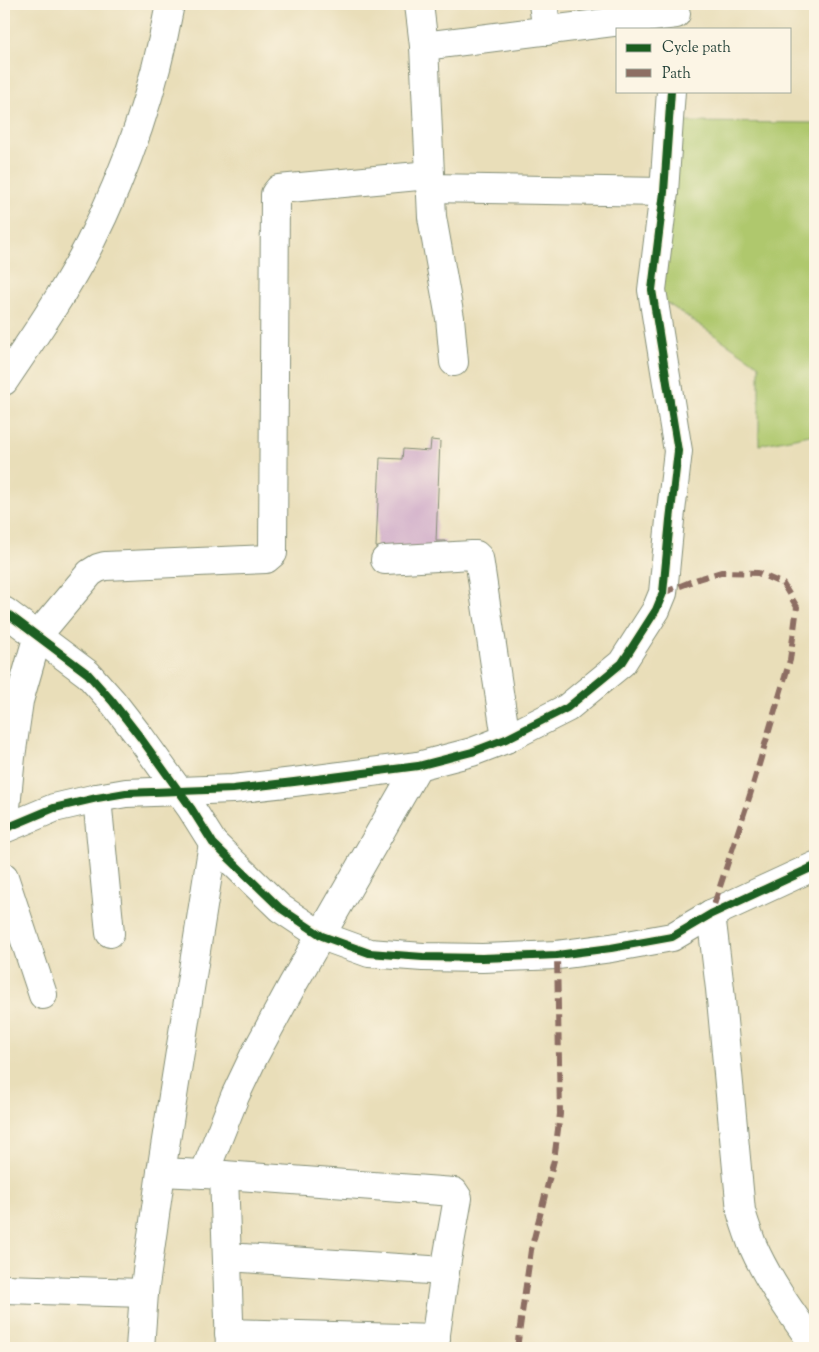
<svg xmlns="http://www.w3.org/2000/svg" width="819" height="1352" font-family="'Sorts Mill Goudy',serif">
	<rect width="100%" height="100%" fill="#fcf5e5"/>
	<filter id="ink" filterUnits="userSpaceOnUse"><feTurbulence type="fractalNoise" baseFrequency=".02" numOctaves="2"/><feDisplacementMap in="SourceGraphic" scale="10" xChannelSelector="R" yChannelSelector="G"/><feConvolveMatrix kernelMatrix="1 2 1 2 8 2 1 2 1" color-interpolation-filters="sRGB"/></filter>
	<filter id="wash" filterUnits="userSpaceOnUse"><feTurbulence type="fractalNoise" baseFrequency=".0096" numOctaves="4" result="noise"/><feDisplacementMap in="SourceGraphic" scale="20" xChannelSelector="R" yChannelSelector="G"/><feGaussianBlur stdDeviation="1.12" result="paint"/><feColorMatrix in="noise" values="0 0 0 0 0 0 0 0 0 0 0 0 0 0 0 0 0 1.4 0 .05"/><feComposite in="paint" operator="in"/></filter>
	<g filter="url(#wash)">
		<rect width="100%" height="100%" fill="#e9deb9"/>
		<polygon fill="#afc86d" stroke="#678250" points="679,122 815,123 815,434 759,445 759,365 655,295"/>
		<g id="blocks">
			<polygon fill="#cca6c6" points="431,440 440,441 436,541 445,541 444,550 376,547 380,458 402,459 403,449 430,451"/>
		</g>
	</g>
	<g filter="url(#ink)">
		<use href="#blocks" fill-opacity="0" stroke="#848e76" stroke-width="1"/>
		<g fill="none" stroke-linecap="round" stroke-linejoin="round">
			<g stroke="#848e76" stroke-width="30">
				<g id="minor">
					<polyline points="419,4 424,46 432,217 450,318 454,362"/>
					<polyline points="543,4 547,31"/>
					<polyline points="424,46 676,14"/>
					<polyline points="430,188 664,192"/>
					<path d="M4,381C34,337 64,293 89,245C127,170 155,87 170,4"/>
					<polyline points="385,560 472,555 476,555 479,558 506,739"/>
					<polyline points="4,611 88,674 112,701 140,737 191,808 213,843 280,908 322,936 369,953 423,957 482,958 557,955 611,948 672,937 711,914 815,866"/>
					<polyline points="97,798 110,933"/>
					<polyline points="4,828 11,757 19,701 38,635 90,573 98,568 105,566 266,559 273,553 275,194 279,189 429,175"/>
					<polyline points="4,829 54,808 97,798 126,793 233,789 294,782 418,766 472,752 506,739 567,708 622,663 656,610 663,593 670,520 678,451 652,290 664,192 671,91"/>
					<polyline points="4,877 43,995"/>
					<path d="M711,914L720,989L741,1211C744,1222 748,1233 752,1244C768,1281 792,1314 815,1346"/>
					<polyline points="161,1172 224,1175 454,1192 458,1198 445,1271 434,1348"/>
					<polyline points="204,1174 235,1096 254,1056 293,984 418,766"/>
					<polyline points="224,1175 230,1348"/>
					<polyline points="227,1257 445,1271"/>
					<polyline points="4,1289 144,1293"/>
					<polyline points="229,1333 436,1339"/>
					<polyline points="140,1348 144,1293 161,1172 213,843"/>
				</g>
			</g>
			<use href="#minor" stroke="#fff" stroke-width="28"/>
			<g stroke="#8d6e63" stroke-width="6" stroke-dasharray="12 6" stroke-linecap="butt">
				<polyline points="663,593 698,579 721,572 758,573 783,584 797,607 790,660 750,795 711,914"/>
				<polyline points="517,1348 531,1250 554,1160 560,1114 557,955"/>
			</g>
			<g stroke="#fcf5e5" stroke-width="11">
				<g id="cycleway">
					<polyline points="4,611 88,674 112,701 140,737 191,808 213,843 280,908 322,936 369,953 423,957 482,958 557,955 611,948 672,937 711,914 815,866"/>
					<polyline points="4,829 54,808 97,798 126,793 233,789 294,782 418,766 472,752 506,739 567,708 622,663 656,610 663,593 670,520 678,451 652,290 664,192 671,91"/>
				</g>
			</g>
			<use href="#cycleway" stroke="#1b5e20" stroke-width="8"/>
		</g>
	</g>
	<rect width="819" height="1352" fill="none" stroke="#fcf5e5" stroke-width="20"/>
	<rect x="616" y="28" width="175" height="65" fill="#fcf5e5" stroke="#a4ab9e"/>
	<rect x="626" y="44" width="25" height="8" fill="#1b5e20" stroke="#a4ab9e"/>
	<text x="662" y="52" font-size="15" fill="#1f3d34">Cycle path</text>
	<rect x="626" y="69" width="25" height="8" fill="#8d6e63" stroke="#a4ab9e"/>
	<text x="662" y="78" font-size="15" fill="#1f3d34">Path</text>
</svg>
